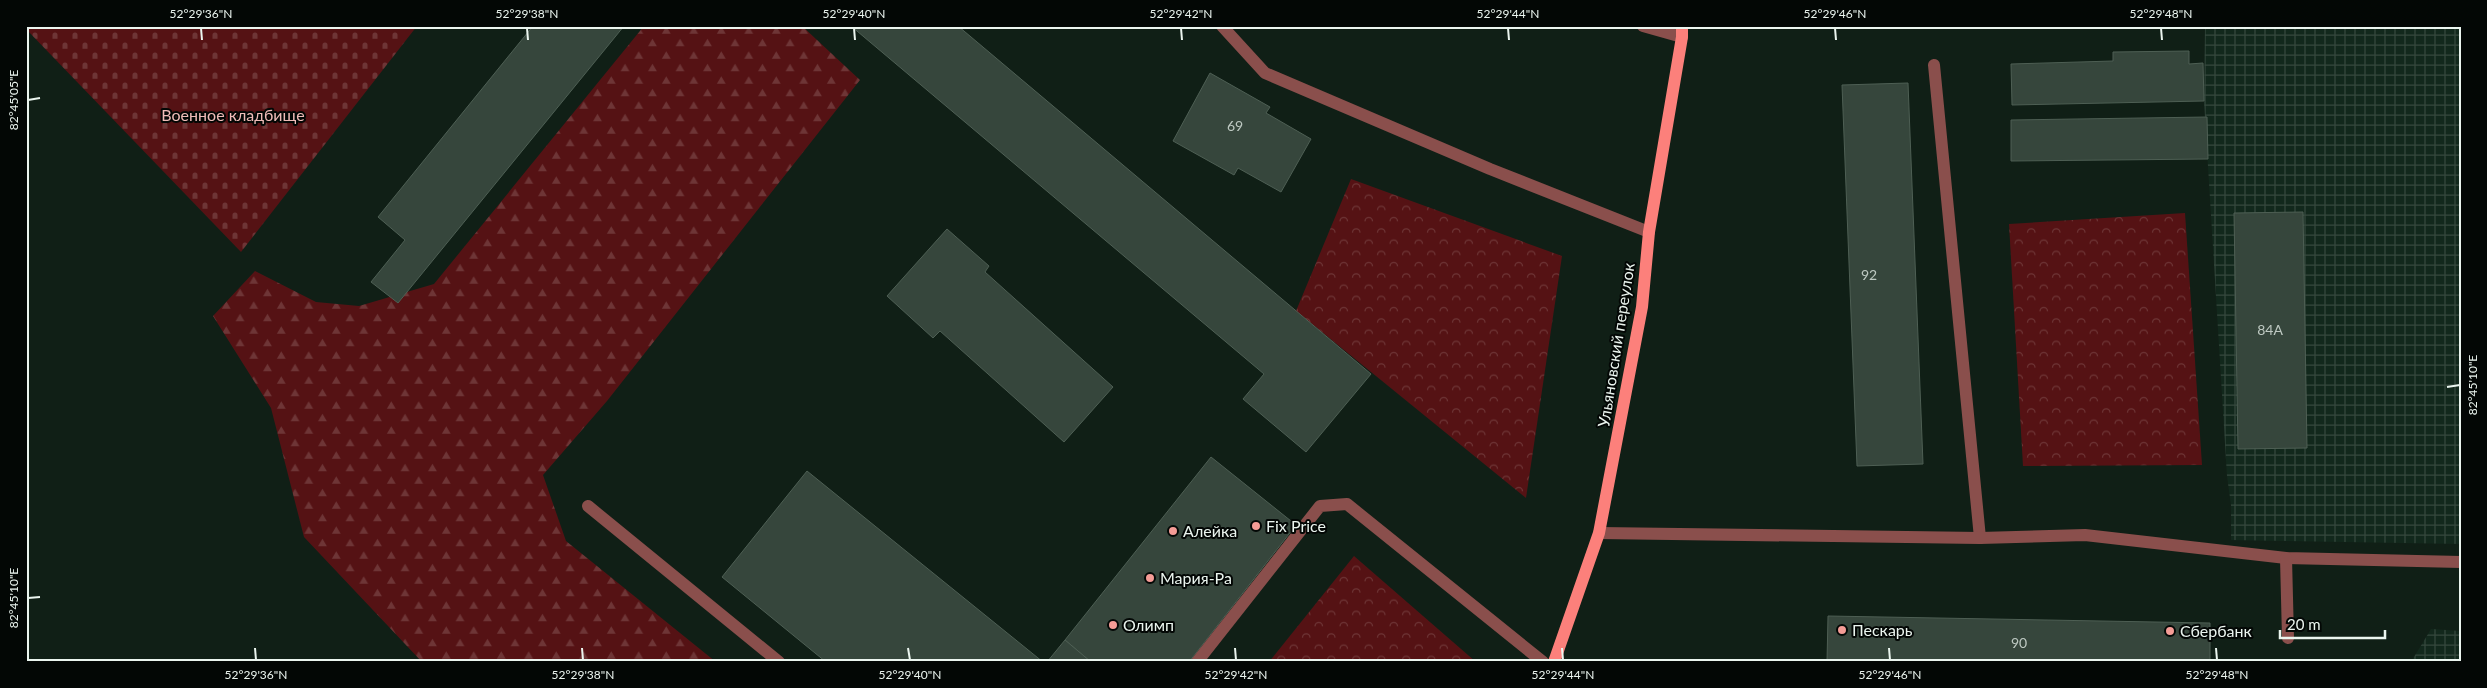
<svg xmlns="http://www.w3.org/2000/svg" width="2487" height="688" font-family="Lato,sans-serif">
	<defs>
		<pattern id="industrial-grid" width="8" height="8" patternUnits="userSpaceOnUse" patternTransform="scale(1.25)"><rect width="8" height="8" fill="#12281c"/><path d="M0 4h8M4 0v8" fill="none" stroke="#35483d"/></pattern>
		<pattern id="forest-firs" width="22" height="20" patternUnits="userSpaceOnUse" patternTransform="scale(1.25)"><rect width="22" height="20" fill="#551214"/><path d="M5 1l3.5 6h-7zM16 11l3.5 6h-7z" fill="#6e3536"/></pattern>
		<pattern id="cemetery-stones" width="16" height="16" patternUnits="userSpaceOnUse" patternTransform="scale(1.25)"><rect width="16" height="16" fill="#551214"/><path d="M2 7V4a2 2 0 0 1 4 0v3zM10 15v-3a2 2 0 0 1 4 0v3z" fill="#6e3536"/></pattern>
		<pattern id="park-crowns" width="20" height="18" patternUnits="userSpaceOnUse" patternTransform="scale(1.25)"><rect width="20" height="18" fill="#551214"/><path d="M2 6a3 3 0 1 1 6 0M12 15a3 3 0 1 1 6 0" fill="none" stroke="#6e3536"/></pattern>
	</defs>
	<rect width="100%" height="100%" fill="#101f16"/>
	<g fill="url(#industrial-grid)">
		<polygon points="2205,26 2461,26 2461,544 2231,540 2231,505 2227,476 2204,101"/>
		<polygon points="2431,629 2461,631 2461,662 2411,662"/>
	</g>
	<polygon fill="url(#forest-firs)" points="644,26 802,26 860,80 607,401 543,475 566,541 716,662 422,662 304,537 271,408 213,316 255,271 316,302 359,306 434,284"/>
	<polygon fill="url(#cemetery-stones)" points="26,26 417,26 241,252 26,29"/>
	<g fill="url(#park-crowns)">
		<polygon points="1351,179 1562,256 1526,498 1296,311"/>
		<polygon points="2185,213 2202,465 2023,466 2009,224"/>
		<polygon points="1354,556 1476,662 1269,662"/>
	</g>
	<g fill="#36463c" stroke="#4e5f54">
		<polygon points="533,26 624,26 398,303 371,282 405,240 378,217"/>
		<polygon points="851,26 958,26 1371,374 1306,452 1243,399 1264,374"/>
		<polygon points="2189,51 2189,64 2203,63 2204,101 2012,105 2011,64 2113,61 2113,52"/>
		<polygon points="1210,73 1270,107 1266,113 1311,139 1281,192 1238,168 1234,175 1173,141"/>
		<polygon points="1908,83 1923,464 1857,466 1842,85"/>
		<polygon points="2207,117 2208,159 2011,161 2011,120"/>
		<polygon points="2303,212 2307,448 2238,449 2234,213"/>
		<polygon points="947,229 989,266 985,272 1113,387 1064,442 940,331 933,338 887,296"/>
		<polygon points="1211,457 1296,525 1189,662 1091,662 1065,640"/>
		<polygon points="807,471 1043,662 826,662 722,577"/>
		<polygon points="1828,616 2210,623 2210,662 1827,662"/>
		<polygon points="1065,640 1091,662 1047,662"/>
	</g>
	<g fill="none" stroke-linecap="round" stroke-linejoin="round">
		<g stroke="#8a4f4c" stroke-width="12">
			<polyline points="1222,26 1265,73 1490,169 1649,232"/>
			<polyline points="1643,26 1682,37"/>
			<polyline points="1934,65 1980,538"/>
			<polyline points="588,506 779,662"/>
			<polyline points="1599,533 1980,538 2085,535 2286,558 2461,562"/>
			<polyline points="2286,558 2288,638"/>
			<polyline points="1197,662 1320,506 1347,504 1543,662"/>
		</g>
		<polyline stroke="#fc807b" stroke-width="12" points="1554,662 1599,533 1642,307 1649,232 1682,37 1682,26"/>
	</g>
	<path fill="none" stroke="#ebf5ef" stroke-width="2" d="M201,28L202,40M527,28L528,40M854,28L855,40M1181,28L1182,40M1508,28L1509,40M1835,28L1836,40M2161,28L2162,40M28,100L40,98M2447,387L2460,385M28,598L40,597M255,648L256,660M582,648L583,660M908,648L910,660M1235,648L1236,660M1562,648L1563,660M1889,648L1890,660M2216,648L2217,660"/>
	<g fill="#f59c96" stroke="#030705" stroke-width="2">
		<circle cx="1256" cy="526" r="5"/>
		<circle cx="1173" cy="531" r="5"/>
		<circle cx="1150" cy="578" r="5"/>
		<circle cx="1113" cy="625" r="5"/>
		<circle cx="1842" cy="630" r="5"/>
		<circle cx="2170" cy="631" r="5"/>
	</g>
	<g text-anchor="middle" stroke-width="4" stroke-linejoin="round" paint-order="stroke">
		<g font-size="14" fill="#bec9c2">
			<text x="1235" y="131">69</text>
			<text x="1869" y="280">92</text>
			<text x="2270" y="335">84А</text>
			<text x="2019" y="648">90</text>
		</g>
		<g font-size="16" fill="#efbcb8" stroke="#030705">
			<text x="233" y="121">Военное кладбище</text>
		</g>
		<g font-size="16" fill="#ebf5ef" stroke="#030705">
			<text transform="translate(1616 345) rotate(-81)" y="6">Ульяновский переулок</text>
		</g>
		<g font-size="16" fill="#ebf5ef" stroke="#030705" text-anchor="start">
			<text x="1266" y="532">Fix Price</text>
			<text x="1183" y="537">Алейка</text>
			<text x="1160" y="584">Мария-Ра</text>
			<text x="1123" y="631">Олимп</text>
			<text x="1852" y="636">Пескарь</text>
			<text x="2180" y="637">Сбербанк</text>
		</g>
	</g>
	<rect width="2487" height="688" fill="none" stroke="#030705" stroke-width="55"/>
	<path d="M2280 630v8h105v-8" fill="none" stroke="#ebf5ef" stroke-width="2.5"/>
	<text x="2287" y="630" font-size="15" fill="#ebf5ef" stroke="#030705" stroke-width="4" paint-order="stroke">20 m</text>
	<rect x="28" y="28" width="2432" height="632" fill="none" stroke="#ebf5ef" stroke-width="2"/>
	<g font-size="12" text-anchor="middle" fill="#ebf5ef">
		<text x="201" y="18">52°29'36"N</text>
		<text x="527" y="18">52°29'38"N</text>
		<text x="854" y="18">52°29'40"N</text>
		<text x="1181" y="18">52°29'42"N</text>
		<text x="1508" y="18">52°29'44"N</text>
		<text x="1835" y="18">52°29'46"N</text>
		<text x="2161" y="18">52°29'48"N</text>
		<text transform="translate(14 100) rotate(-90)" y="4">82°45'05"E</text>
		<text transform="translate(2473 385) rotate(-90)" y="4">82°45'10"E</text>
		<text transform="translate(14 598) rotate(-90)" y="4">82°45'10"E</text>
		<text x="256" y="679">52°29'36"N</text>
		<text x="583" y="679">52°29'38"N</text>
		<text x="910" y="679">52°29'40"N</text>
		<text x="1236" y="679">52°29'42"N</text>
		<text x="1563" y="679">52°29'44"N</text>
		<text x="1890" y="679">52°29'46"N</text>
		<text x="2217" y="679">52°29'48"N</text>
	</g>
</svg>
